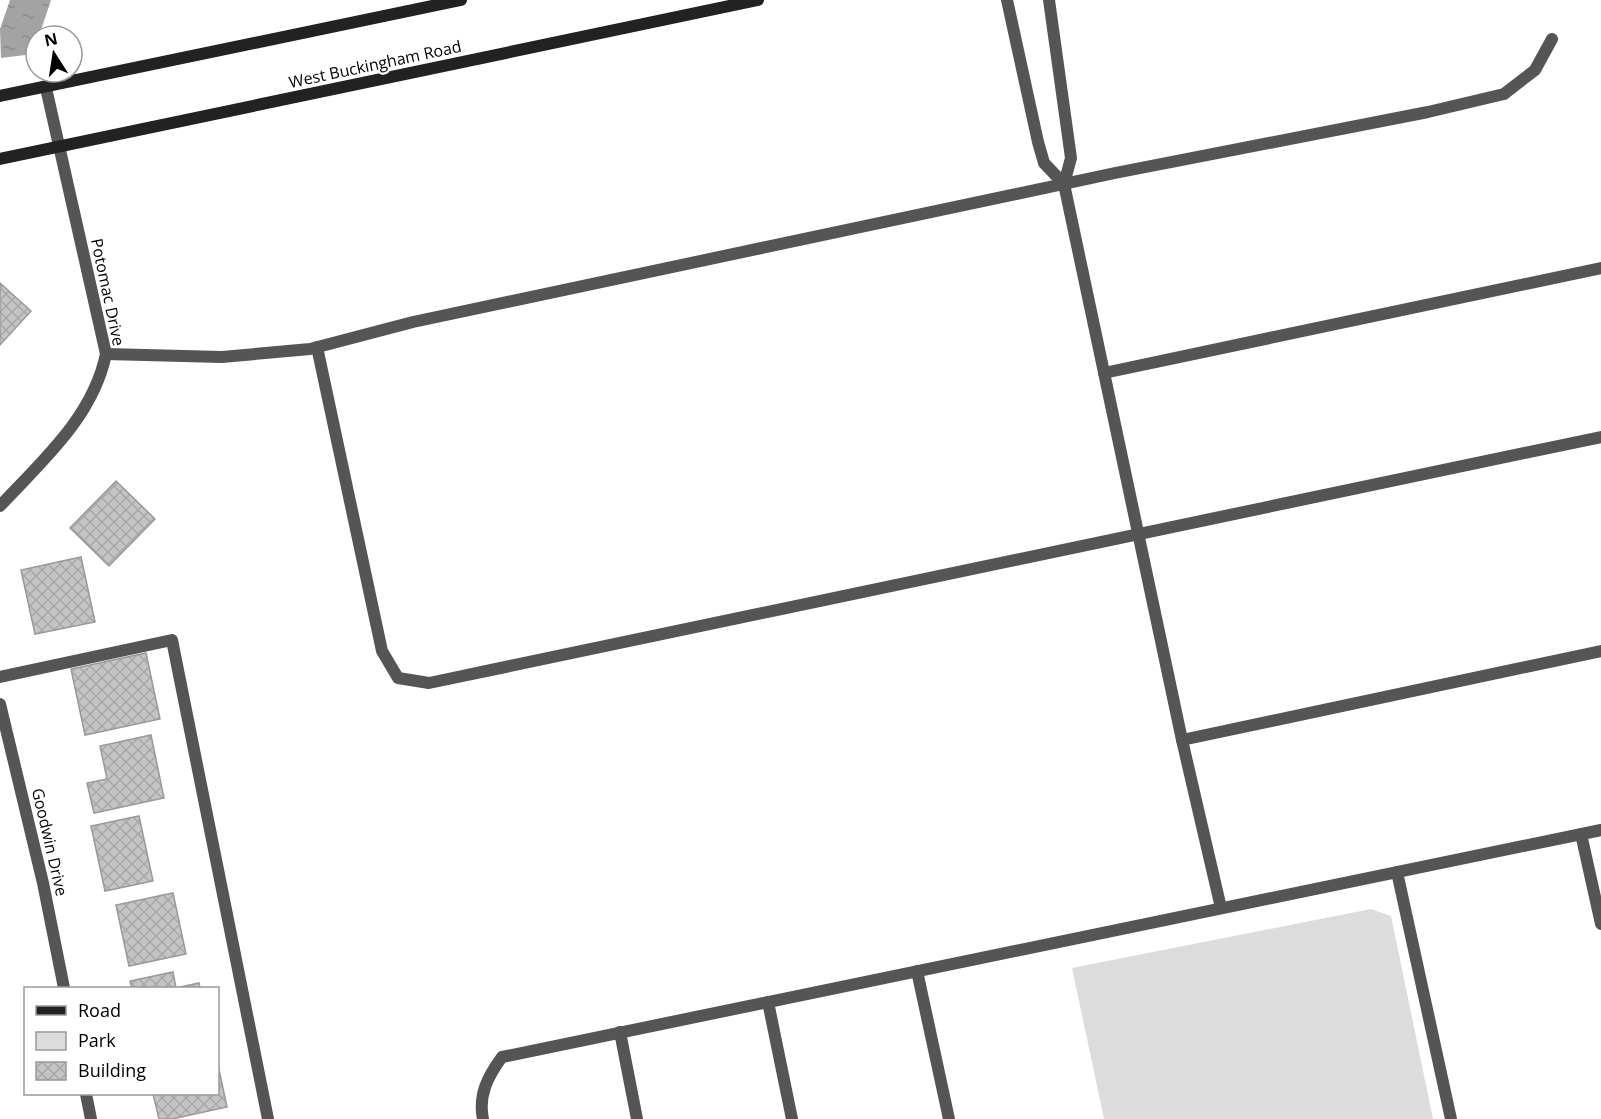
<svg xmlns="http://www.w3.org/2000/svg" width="1601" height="1119" font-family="'Open Sans',sans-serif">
	<defs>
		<pattern id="water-ripples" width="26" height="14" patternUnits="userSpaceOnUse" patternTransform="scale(1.5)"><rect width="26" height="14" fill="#a3a3a3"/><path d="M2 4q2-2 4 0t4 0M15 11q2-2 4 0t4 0" fill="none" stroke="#8b8b8b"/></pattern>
		<pattern id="building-cross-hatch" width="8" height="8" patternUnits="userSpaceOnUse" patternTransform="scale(1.5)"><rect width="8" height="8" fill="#c4c4c4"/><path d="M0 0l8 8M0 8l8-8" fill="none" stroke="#a7a7a7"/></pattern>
	</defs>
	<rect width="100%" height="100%" fill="#fff"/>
	<polygon fill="#dcdcdc" points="1371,909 1391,916 1433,1119 1104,1119 1072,968"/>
	<polygon fill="url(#water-ripples)" points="10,0 51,0 39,36 36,36 33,54 1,58 0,29"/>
	<g fill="url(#building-cross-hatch)" stroke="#999" stroke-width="1.5">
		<polygon points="0,283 31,311 0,345"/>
		<polygon points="116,481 155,519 109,566 70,528"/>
		<polygon points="81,557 95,622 35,634 21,570"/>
		<polygon points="146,653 160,719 85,735 71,669"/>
		<polygon points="151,735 164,798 94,813 87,783 107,779 100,746"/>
		<polygon points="139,816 153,881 105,891 91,826"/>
		<polygon points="173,893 186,954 129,966 116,905"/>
		<polygon points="173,972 176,988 199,983 200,988 132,988 130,981"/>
		<polygon points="218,1065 227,1107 172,1119 159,1119 153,1094 218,1094"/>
	</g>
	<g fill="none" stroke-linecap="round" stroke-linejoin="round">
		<g stroke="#555" stroke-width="12">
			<polyline points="1104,373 1601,268"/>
			<polyline points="0,677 172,640 268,1119"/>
			<polyline points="1581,834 1601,924"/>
		</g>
		<g stroke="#555" stroke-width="12">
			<polyline points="1007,0 1038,142 1044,163 1064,184 1071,158 1049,0"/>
			<polyline points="1064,184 1182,740 1221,908"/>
			<polyline points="317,347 382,651 398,678 429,683 1601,437"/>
			<polyline points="106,354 222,357 310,349 413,322 1115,173 1428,112 1504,94 1535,70 1552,39"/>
			<path d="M0,506C42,461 93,417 106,354L46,88"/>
			<polyline points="0,704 43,883 64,988"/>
			<polyline points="1182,740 1601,651"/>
			<polyline points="1397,872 1451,1119"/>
			<polyline points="917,971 949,1119"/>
			<polyline points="768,1002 792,1119"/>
			<polyline points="620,1032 637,1119"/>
			<polyline points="86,1094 91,1119"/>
			<path d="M483,1119C478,1095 488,1076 502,1057L1601,830"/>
		</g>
		<g stroke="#222" stroke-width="12">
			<polyline points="0,96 461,0"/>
			<polyline points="0,159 758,0"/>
		</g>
	</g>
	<g text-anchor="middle" stroke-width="4.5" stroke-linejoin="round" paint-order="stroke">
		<g font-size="16" fill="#000" stroke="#fff">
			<text transform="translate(375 64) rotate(-12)" y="6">West Buckingham Road</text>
			<text transform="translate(108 292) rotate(78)" y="6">Potomac Drive</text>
			<text transform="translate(50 842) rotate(77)" y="6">Goodwin Drive</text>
		</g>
	</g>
	<rect x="24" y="987" width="195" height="108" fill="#ffffff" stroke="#999999" stroke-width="1.5"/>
	<rect x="36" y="1006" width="30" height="9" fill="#222222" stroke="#999999" stroke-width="1.5"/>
	<text x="78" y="1017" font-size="18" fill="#000000">Road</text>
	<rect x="36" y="1032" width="30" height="18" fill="#dcdcdc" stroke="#999999" stroke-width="1.5"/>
	<text x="78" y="1047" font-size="18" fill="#000000">Park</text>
	<rect x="36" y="1062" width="30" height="18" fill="url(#building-cross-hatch)" stroke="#999999" stroke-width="1.5"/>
	<text x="78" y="1077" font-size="18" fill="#000000">Building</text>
	<g transform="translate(54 54) rotate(348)"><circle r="28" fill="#ffffff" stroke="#999999" stroke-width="1.5"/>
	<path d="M0-4.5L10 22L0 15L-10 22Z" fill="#000000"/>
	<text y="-9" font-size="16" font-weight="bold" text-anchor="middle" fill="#000000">N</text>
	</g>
</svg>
